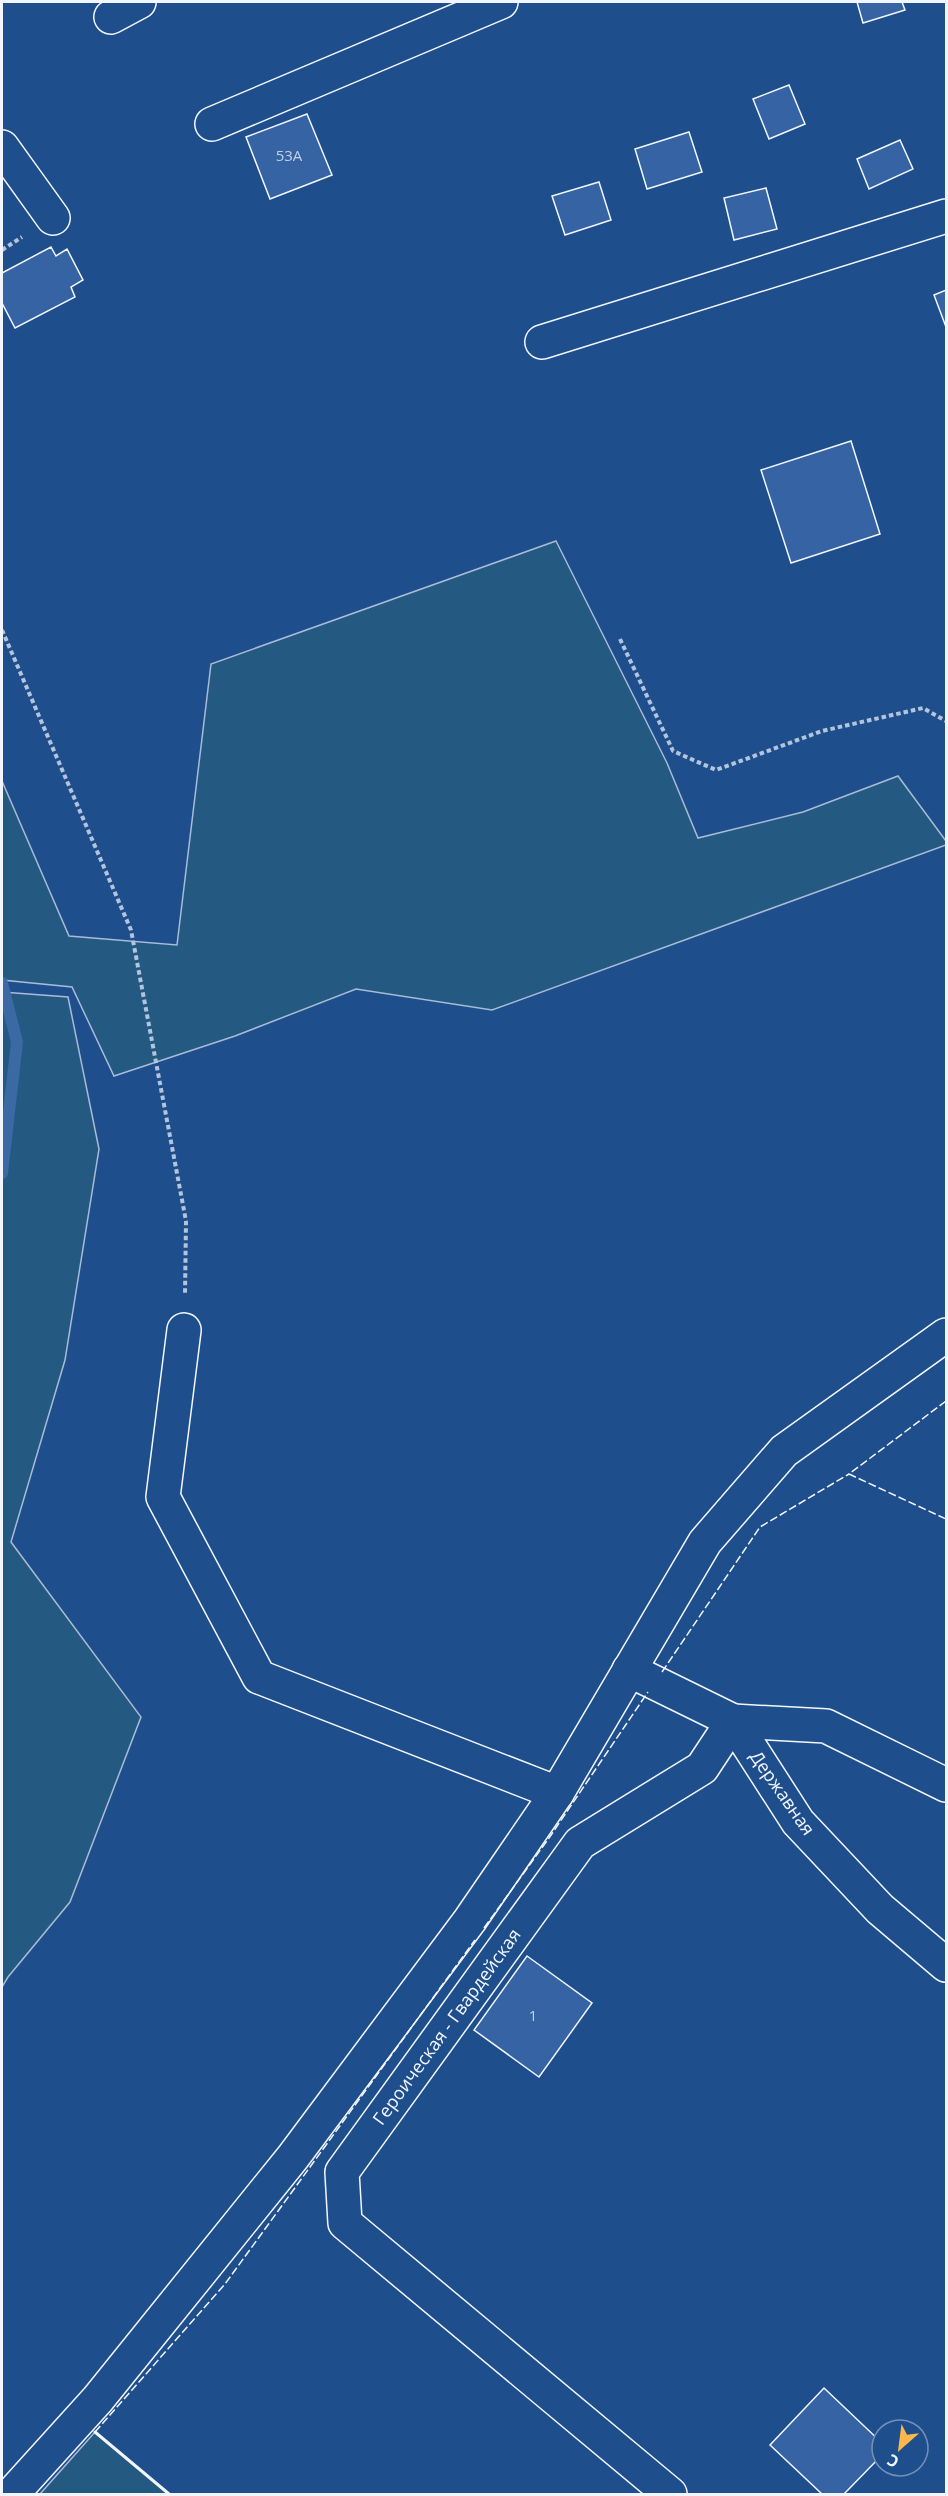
<svg xmlns="http://www.w3.org/2000/svg" width="948" height="2496" font-family="'Open Sans',sans-serif">
	<rect width="100%" height="100%" fill="#1f4e8c"/>
	<g fill="#245a82" stroke="#a8bbd7" stroke-width="1.5">
		<polygon points="556,541 667,763 698,838 803,812 898,776 946,841 946,845 492,1010 356,989 235,1036 114,1076 72,987 2,980 2,781 69,936 177,945 211,664"/>
		<polygon points="2,992 68,997 99,1149 65,1360 11,1542 141,1717 70,1902 8,1977 2,1987"/>
		<polygon points="95,2432 169,2494 40,2494"/>
	</g>
	<g fill="none" stroke-linecap="round" stroke-linejoin="round">
		<polyline stroke="#3b69a3" stroke-width="12" points="2,983 17,1042 2,1173"/>
	</g>
	<g fill="#3563a3" stroke="#f2f6ff" stroke-width="1.5">
		<polygon points="857,2 902,2 905,10 863,23"/>
		<polygon points="789,85 805,124 769,139 753,99"/>
		<polygon points="307,114 332,175 270,199 246,137"/>
		<polygon points="689,132 702,172 647,189 635,149"/>
		<polygon points="900,140 913,169 869,189 857,159"/>
		<polygon points="599,182 611,220 565,235 552,196"/>
		<polygon points="766,188 777,229 734,240 724,198"/>
		<polygon points="51,247 56,256 67,249 83,280 71,287 75,297 15,328 2,303 2,273"/>
		<polygon points="946,290 946,327 934,295"/>
		<polygon points="851,441 880,534 791,563 761,470"/>
		<polygon points="527,1956 592,2003 539,2077 474,2030"/>
		<polygon points="824,2388 882,2443 882,2455 844,2494 822,2494 770,2445"/>
	</g>
	<g fill="none" stroke-linecap="round" stroke-linejoin="round">
		<g stroke="#f2f6ff" stroke-width="36">
			<g id="minor">
				<polyline points="111,17 139,2"/>
				<polyline points="212,124 501,2"/>
				<polyline points="2,147 53,218"/>
				<polyline points="542,342 946,216"/>
				<polyline points="184,1330 163,1497 259,1677 557,1793"/>
				<polyline points="629,1670 733,1721 798,1822 880,1909 946,1965"/>
				<polyline points="12,2494 98,2399 293,2157 470,1920 557,1793 705,1542 784,1451 946,1335"/>
				<polyline points="670,2494 345,2223 342,2172 580,1843 702,1768 733,1721 826,1726 946,1785"/>
			</g>
		</g>
		<g stroke="#b3c4dc" stroke-width="4" stroke-dasharray="4.5 3" stroke-linecap="butt">
			<polyline points="2,250 22,237"/>
			<polyline points="2,630 131,930 186,1221 185,1294"/>
			<polyline points="620,639 673,751 716,770 822,731 923,708 946,721"/>
		</g>
		<use href="#minor" stroke="#1f4e8c" stroke-width="33"/>
		<g stroke="#f2f6ff" stroke-width="1.5" stroke-dasharray="8 3" stroke-linecap="butt">
			<polyline points="946,1401 849,1474 946,1519"/>
			<polyline points="662,1672 760,1527 849,1474"/>
			<polyline points="484,1928 549,1838 648,1692"/>
			<polyline points="95,2432 225,2284 475,1940"/>
		</g>
		<polyline stroke="#f2f6ff" stroke-width="3" points="95,2432 169,2494"/>
	</g>
	<g text-anchor="middle" stroke-width="4.5" stroke-linejoin="round" paint-order="stroke">
		<g font-size="15" fill="#c3d1e8">
			<text x="289" y="161">53А</text>
			<text x="533" y="2021">1</text>
		</g>
		<g font-size="18" fill="#f2f6ff" stroke="#1f4e8c">
			<text transform="translate(782 1793) rotate(55)" y="6">Державная</text>
			<text transform="translate(447 2027) rotate(-54)" y="6">Героическая - Гвардейская</text>
		</g>
	</g>
	<rect width="948" height="2496" fill="none" stroke="#f2f6ff" stroke-width="6"/>
	<g transform="translate(900 2448) rotate(208)"><circle r="28" fill="#1f4e8c" stroke="#7391ba" stroke-width="1.5"/>
	<path d="M0-4.5L10 22L0 15L-10 22Z" fill="#ffb74d"/>
	<text y="-9" font-size="16" font-weight="bold" text-anchor="middle" fill="#f2f6ff">С</text>
	</g>
</svg>
